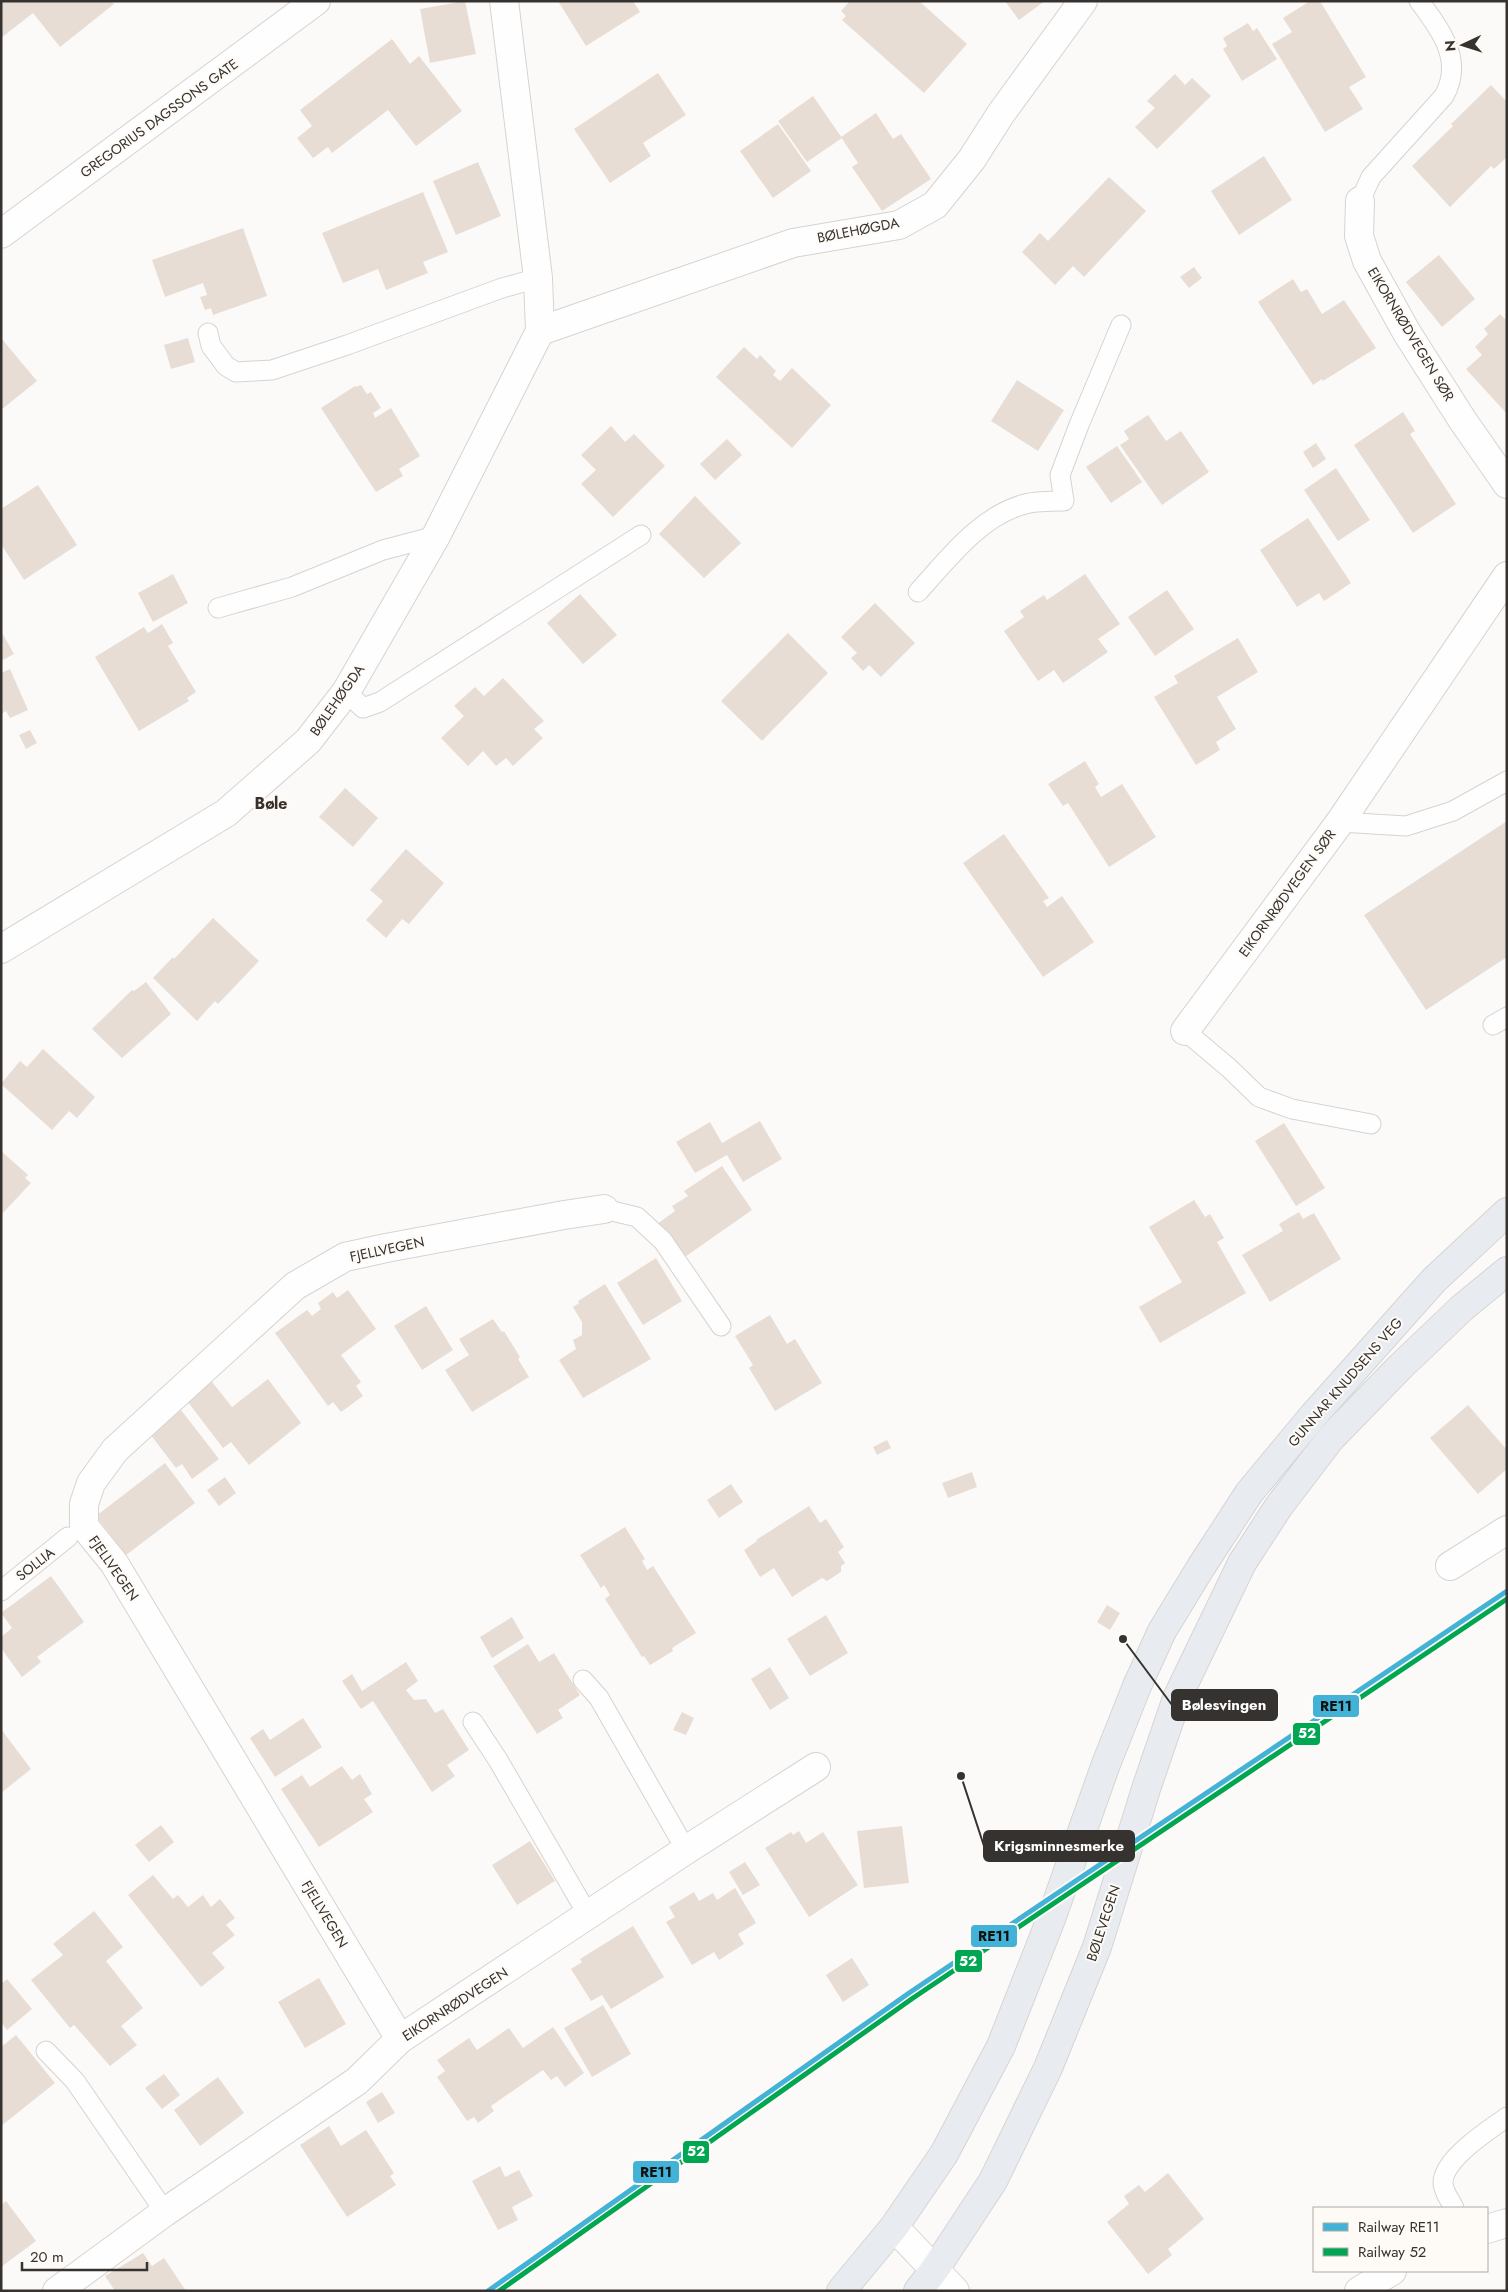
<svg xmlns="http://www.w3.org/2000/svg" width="1508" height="2292" font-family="Jost,sans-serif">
	<rect width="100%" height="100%" fill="#fcfaf8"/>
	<g fill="#e8ddd4">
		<polygon points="1,1 111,1 114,4 60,47 33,13 1,38"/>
		<polygon points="465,1 476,54 430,63 420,9"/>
		<polygon points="558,1 633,1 640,12 586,46"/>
		<polygon points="850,1 919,1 967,44 924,93 842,20 846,16 841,11"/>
		<polygon points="1005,1 1045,1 1019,20"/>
		<polygon points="1310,1 1320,1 1366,77 1349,87 1363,109 1325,132 1272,44 1292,32 1283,18"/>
		<polygon points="1248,23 1253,31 1257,28 1277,59 1242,81 1223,49 1227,46 1223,38"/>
		<polygon points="392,39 410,64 419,56 462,111 416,146 388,110 332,153 328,147 313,158 297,138 312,126 300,110"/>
		<polygon points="658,73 686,115 643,143 651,156 610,183 574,129"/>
		<polygon points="1175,74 1185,85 1192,78 1211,96 1157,149 1135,127 1155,108 1147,101"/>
		<polygon points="1491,85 1507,102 1507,157 1494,169 1491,166 1450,207 1412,166 1453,126 1451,124"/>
		<polygon points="813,96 842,138 807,162 778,121"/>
		<polygon points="876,113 893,139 901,134 931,179 882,211 852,167 858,163 841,137"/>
		<polygon points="778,124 811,171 773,198 740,151"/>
		<polygon points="1264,156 1292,200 1239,235 1211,191"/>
		<polygon points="478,162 501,216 456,235 433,181"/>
		<polygon points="1109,177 1146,211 1084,277 1073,266 1055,285 1022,252 1040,233 1048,241"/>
		<polygon points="423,192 448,252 423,262 428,273 386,290 378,269 343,283 322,233"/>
		<polygon points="243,228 267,296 213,315 211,308 205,310 200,297 207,295 203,283 165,297 152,260"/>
		<polygon points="1439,255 1475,299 1442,327 1406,282"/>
		<polygon points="1194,267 1202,278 1189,288 1180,277"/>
		<polygon points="1293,279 1301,292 1307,289 1322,314 1344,300 1376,348 1323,381 1322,379 1313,385 1258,302"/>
		<polygon points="1500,314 1507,321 1507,414 1466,369 1482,355 1475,347 1488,334 1484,329"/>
		<polygon points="1,338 37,381 1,410"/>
		<polygon points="188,338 195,362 171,369 164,345"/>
		<polygon points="744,347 757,359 760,355 776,371 773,375 780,381 792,368 831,405 792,448 716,377"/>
		<polygon points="1017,380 1064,410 1038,451 991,421"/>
		<polygon points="361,385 367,394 371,392 381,408 373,413 375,418 391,408 420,456 399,469 403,476 376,492 321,408 355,386 356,387"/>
		<polygon points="1403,412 1415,431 1410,434 1456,504 1413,533 1354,445"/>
		<polygon points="1148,415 1166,441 1181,431 1209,472 1162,505 1120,445 1129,439 1124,431"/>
		<polygon points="611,426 625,442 634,434 665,466 613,517 581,484 596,470 581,455"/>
		<polygon points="727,439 742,455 715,480 700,464"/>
		<polygon points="1316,443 1326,459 1313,468 1303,452"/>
		<polygon points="1117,446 1142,482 1111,503 1086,467"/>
		<polygon points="1336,468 1370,520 1338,541 1304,490"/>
		<polygon points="38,485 77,545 24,580 1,544 1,509"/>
		<polygon points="695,496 741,543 704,578 659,534"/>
		<polygon points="1308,518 1351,583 1324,601 1319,593 1297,607 1260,550"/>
		<polygon points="173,574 188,603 153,622 138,593"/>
		<polygon points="1085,574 1120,624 1098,639 1108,652 1063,683 1054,670 1038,681 1004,631 1024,617 1020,611 1044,595 1047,600"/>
		<polygon points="1167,590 1194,629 1155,656 1128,617"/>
		<polygon points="580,594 617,635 583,664 547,623"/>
		<polygon points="875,603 915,643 881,677 869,665 863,671 851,658 857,653 841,637"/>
		<polygon points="162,624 173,643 168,646 196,692 187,698 189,701 139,731 95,657 144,627 148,633"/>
		<polygon points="1,631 14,654 1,661"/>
		<polygon points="788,633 828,673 762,741 721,701"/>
		<polygon points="1238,638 1258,672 1217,697 1236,729 1216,742 1220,750 1196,765 1154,697 1178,683 1174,676"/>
		<polygon points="10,669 28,710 10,718 6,711 1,714 1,673"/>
		<polygon points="503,678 544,721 534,729 543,738 513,766 506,758 496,766 483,751 468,766 441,738 464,716 454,706 475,687 484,696"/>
		<polygon points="30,730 37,743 26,749 19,735"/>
		<polygon points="1085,761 1099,784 1095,787 1101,797 1122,784 1156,837 1109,867 1068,803 1063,806 1048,784"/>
		<polygon points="345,788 378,818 353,847 319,817"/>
		<polygon points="1507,821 1507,957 1426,1010 1364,915"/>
		<polygon points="1004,834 1049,898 1043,901 1047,907 1062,896 1094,942 1043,977 963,863"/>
		<polygon points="406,849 444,883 409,924 402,919 386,938 366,920 383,901 370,890"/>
		<polygon points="213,918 259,961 218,1004 215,1001 197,1021 153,978 173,957 174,959"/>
		<polygon points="146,982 171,1014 122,1058 92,1029 132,990 134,991"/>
		<polygon points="43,1049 95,1097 77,1118 69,1111 52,1130 1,1084 20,1061 27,1067"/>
		<polygon points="760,1121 782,1159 743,1182 727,1155 695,1173 676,1142 710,1122 722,1143"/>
		<polygon points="1284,1123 1325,1188 1296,1206 1255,1141"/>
		<polygon points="1,1151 28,1175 25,1178 31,1183 1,1215"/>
		<polygon points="722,1166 752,1210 682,1259 657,1224 675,1211 672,1206 688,1196 684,1191"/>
		<polygon points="1194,1200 1205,1217 1210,1214 1224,1238 1217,1242 1246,1293 1160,1343 1139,1307 1182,1282 1149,1227"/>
		<polygon points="1299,1212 1303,1219 1314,1213 1341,1259 1270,1302 1242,1255 1283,1231 1279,1224"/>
		<polygon points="656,1258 682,1301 643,1325 617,1283"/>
		<polygon points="605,1284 651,1359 583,1398 559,1360 576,1349 573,1340 582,1335 582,1322 573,1307 579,1303 578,1301"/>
		<polygon points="348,1290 376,1329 341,1355 361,1382 356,1386 363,1396 341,1412 333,1402 328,1406 275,1333 307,1310 312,1316 321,1309 318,1303 333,1292 337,1298"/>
		<polygon points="426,1306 453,1350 422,1370 394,1326"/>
		<polygon points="770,1315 787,1344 795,1339 822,1383 775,1411 749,1368 753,1365 735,1336"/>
		<polygon points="493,1319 502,1332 504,1331 520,1357 518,1359 529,1377 472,1412 445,1370 469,1355 459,1339"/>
		<polygon points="209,1378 232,1407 268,1379 301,1423 249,1465 231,1442 223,1448 184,1397"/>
		<polygon points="1468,1405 1507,1450 1507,1469 1478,1494 1430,1438"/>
		<polygon points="181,1410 219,1459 192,1479 182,1464 176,1468 150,1434"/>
		<polygon points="887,1440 891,1448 877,1455 873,1447"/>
		<polygon points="165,1463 195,1503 126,1555 96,1516"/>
		<polygon points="972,1472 977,1487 948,1498 942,1483"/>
		<polygon points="225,1477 236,1493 219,1506 207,1490"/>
		<polygon points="731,1484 743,1502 719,1518 707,1500"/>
		<polygon points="809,1506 820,1523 826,1519 844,1547 838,1552 845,1563 841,1566 841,1572 827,1581 822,1578 792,1597 774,1568 760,1577 744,1550 757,1541 756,1540"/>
		<polygon points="625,1527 645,1559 642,1561 647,1570 653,1566 696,1633 672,1648 673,1651 650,1665 644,1656 642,1657 605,1599 610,1595 604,1585 601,1588 580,1555"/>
		<polygon points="51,1576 84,1622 37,1657 41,1662 22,1677 1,1648 1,1637 12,1628 1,1613"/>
		<polygon points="1107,1605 1120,1613 1110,1630 1097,1622"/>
		<polygon points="826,1615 848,1653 810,1676 787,1639"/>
		<polygon points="512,1617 524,1638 492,1658 480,1637"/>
		<polygon points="528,1644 539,1662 554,1653 580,1695 558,1710 563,1718 537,1734 493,1666"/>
		<polygon points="406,1662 418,1681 406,1690 414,1700 426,1699 435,1713 443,1709 469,1750 447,1765 455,1776 432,1792 373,1701 361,1709 342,1681 352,1674 362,1691"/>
		<polygon points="770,1667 789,1698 770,1710 751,1679"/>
		<polygon points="682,1712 694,1718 686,1735 673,1730"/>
		<polygon points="303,1718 322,1747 275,1777 250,1738 263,1729 270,1740"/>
		<polygon points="1,1729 31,1769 1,1793"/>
		<polygon points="342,1766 352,1780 360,1774 372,1794 364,1799 373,1812 319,1847 281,1789 302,1775 310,1787"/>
		<polygon points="161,1825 174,1842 149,1862 135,1845"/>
		<polygon points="902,1826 909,1883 864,1888 857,1831"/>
		<polygon points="799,1831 806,1843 823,1832 858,1885 809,1917 765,1848 791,1832 793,1835"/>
		<polygon points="530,1841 555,1881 517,1905 492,1865"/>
		<polygon points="745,1862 760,1885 743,1895 729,1872"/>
		<polygon points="153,1875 173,1899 178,1895 188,1907 203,1895 211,1907 220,1899 235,1918 226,1925 235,1935 212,1953 225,1968 201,1987 128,1895"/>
		<polygon points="735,1888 756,1923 738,1934 744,1944 719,1960 714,1952 692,1965 666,1922 675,1917 669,1907 694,1892 699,1901 713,1893 717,1900"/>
		<polygon points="94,1911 123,1947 106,1961 143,2008 121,2026 137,2045 110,2066 74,2025 70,2028 31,1980 63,1955 53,1944"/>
		<polygon points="633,1926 664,1977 611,2009 602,1995 591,2001 571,1969 582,1962 580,1959"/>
		<polygon points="852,1958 869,1985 843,2002 826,1975"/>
		<polygon points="319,1978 346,2024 305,2048 278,2002"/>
		<polygon points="7,1979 32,2009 7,2030 1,2022 1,1984"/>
		<polygon points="603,2005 631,2054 592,2077 564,2028"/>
		<polygon points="553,2027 584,2073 565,2087 557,2076 551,2080 543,2070 491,2106 494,2111 478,2123 474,2117 467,2121 437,2077 445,2071 437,2060 469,2038 477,2050 509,2028 523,2048"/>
		<polygon points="16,2035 55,2083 1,2126 1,2047"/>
		<polygon points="164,2074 180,2095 162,2109 145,2088"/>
		<polygon points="218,2077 244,2113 200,2146 174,2110"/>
		<polygon points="382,2092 395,2113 378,2123 366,2102"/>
		<polygon points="329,2126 341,2146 366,2130 394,2173 390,2176 396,2185 347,2217 300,2145"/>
		<polygon points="500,2166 505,2177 519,2170 533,2196 512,2207 518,2220 498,2230 472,2181"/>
		<polygon points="1168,2173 1204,2219 1168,2249 1172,2255 1148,2274 1107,2222 1129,2204 1124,2196 1139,2185 1145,2192"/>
		<polygon points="6,2201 36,2241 1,2267 1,2205"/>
		<polygon points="143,2253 152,2266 164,2258 186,2291 115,2291 105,2276"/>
	</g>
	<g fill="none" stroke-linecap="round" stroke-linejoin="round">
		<g stroke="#d6d3d0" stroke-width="21">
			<g id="service">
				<path d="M1360,201L1371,177L1444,96C1464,61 1441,30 1419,1"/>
				<polyline points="208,333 211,346 226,366 236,372 272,370 347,345 502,288 538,278"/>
				<path d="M918,592C948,559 980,516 1025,504C1037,501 1051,501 1064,501L1060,475L1079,425L1121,325"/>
				<polyline points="218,608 292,587 383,550 436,536"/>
				<polyline points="346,692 363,708 380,702 641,535"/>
				<polyline points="1340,822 1406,826 1453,811 1507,781"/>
				<polyline points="1493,1025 1507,1017"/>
				<polyline points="1185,1031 1229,1068 1259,1097 1292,1109 1371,1124"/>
				<polyline points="604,1209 637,1217 663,1241 721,1326"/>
				<polyline points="1,1591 68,1537"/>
				<polyline points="583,1680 599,1698 686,1850"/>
				<polyline points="473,1722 498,1760 588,1915"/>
				<polyline points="46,2051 75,2081 165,2212"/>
				<path d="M1454,2208C1450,2199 1444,2194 1443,2183C1443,2159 1489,2130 1507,2117"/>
			</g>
		</g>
		<g stroke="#d6d3d0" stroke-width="30">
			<g id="minor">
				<polyline points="1360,201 1359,236 1367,261 1407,333 1463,421 1507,484"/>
				<polyline points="540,331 793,243 899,225 935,205 972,159 1000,115 1083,1"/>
				<polyline points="1,949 226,813 308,741 346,692 436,536 540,331 538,278 504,1"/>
				<polyline points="1185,1031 1340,822 1507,576"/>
				<polyline points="1450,1566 1507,1530"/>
				<polyline points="400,2039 114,1563 84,1526 84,1504 91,1483 115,1450 295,1286 345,1257 386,1248 564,1215 604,1209"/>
				<polyline points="894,2227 955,2291"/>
				<polyline points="1487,2229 1507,2223"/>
				<polyline points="57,2291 165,2212 357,2081 400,2039 686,1850 816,1767"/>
				<polyline points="1359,2291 1392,2271"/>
			</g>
		</g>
		<g stroke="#d6d3d0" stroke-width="30">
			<polyline id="tertiary" points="1,234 316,1"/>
		</g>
		<g stroke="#d6d4d3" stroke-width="30">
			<g id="primary">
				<polyline points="841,2291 894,2227 944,2154 1001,2046 1051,1919 1106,1764 1137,1686 1162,1631 1201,1567 1249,1493 1312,1417 1434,1280 1507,1212"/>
				<polyline points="918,2291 935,2269 993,2181 1048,2068 1097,1947 1146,1789 1177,1698 1242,1563 1279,1506 1331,1438 1400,1367 1462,1308 1507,1271"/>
			</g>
		</g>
		<use href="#service" stroke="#fffefe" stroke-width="19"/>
		<use href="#minor" stroke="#fffefe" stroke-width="28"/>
		<use href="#tertiary" stroke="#fffefe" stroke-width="28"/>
		<use href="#primary" stroke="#e8ecf0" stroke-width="28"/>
		<g stroke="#fefaf6" stroke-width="9">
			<polyline id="rail-1" points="488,2291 909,1993 1507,1591"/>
		</g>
		<g stroke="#fefaf6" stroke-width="9">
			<polyline id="rail-2" points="499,2291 913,1998 1507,1599"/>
		</g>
		<use href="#rail-1" stroke="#42b2d7" stroke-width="5"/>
		<use href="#rail-2" stroke="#00a651" stroke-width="5"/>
	</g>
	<g text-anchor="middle" stroke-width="4" stroke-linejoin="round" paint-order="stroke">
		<g font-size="14" fill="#36322f" stroke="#fefaf6">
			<text transform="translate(159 118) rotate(-36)" y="5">GREGORIUS DAGSSONS GATE</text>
			<text transform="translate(858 230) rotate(-11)" y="5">BØLEHØGDA</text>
			<text transform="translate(1411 334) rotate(59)" y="5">EIKORNRØDVEGEN SØR</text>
			<text transform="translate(337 700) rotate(-55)" y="5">BØLEHØGDA</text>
			<text transform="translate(1287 893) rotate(-54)" y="5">EIKORNRØDVEGEN SØR</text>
			<text transform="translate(387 1249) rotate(-12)" y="5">FJELLVEGEN</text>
			<text transform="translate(1345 1382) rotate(-49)" y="5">GUNNAR KNUDSENS VEG</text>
			<text transform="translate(35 1564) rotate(-38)" y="5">SOLLIA</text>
			<text transform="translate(114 1568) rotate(55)" y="5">FJELLVEGEN</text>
			<text transform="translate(325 1914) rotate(59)" y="5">FJELLVEGEN</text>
			<text transform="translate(1103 1923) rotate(-72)" y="5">BØLEVEGEN</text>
			<text transform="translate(455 2004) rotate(-33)" y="5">EIKORNRØDVEGEN</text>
		</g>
		<g font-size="16" font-weight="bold" fill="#383029" stroke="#fefaf6">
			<text x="271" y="809">Bøle</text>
		</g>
	</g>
	<path fill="none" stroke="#36322f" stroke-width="2" d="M1123 1639L1172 1705M961 1776L984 1846"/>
	<g fill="#36322f" stroke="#fefaf6" stroke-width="2">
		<circle cx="1123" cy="1639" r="5"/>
		<circle cx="961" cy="1776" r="5"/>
	</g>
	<g fill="#36322f" stroke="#36322f" stroke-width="2">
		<rect x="1172" y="1690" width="105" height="30" rx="5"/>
		<rect x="984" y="1831" width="150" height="30" rx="5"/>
	</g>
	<g font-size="15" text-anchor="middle" font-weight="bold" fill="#fff">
		<text x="1224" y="1710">Bølesvingen</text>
		<text x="1059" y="1851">Krigsminnesmerke</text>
	</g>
	<g stroke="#fefaf6" stroke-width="2">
		<rect x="1312" y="1694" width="48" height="24" rx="5" fill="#42b2d7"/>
		<rect x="1292" y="1722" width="29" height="24" rx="5" fill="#00a651"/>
		<rect x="970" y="1924" width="48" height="24" rx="5" fill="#42b2d7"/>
		<rect x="954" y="1949" width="29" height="24" rx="5" fill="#00a651"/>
		<rect x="682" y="2140" width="28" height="24" rx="5" fill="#00a651"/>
		<rect x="632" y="2160" width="48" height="24" rx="5" fill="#42b2d7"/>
	</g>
	<g font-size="14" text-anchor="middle" font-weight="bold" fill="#fff">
		<text x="1307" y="1738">52</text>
		<text x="968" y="1966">52</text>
		<text x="696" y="2156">52</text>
	</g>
	<g font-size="14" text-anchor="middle" font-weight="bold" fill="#111">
		<text x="1336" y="1711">RE11</text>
		<text x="994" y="1941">RE11</text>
		<text x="656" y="2177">RE11</text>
	</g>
	<rect width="1508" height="2292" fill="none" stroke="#36322f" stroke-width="5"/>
	<rect x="1313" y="2207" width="175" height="65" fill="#fefaf6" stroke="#aeaaa6"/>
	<rect x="1323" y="2223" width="25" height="8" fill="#42b2d7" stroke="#aeaaa6"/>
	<text x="1358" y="2232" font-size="15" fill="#36322f">Railway RE11</text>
	<rect x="1323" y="2248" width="25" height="8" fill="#00a651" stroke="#aeaaa6"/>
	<text x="1358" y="2257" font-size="15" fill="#36322f">Railway 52</text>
	<g transform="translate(1463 45) rotate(266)" stroke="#fefaf6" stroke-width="4" paint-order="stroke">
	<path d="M0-4L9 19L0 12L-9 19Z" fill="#36322f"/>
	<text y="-8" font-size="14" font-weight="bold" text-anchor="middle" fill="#36322f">N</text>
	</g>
	<path d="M22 2262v8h125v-8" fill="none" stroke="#36322f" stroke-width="2.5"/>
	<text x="30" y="2262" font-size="15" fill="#36322f" stroke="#fefaf6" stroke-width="4" paint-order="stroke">20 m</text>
</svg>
